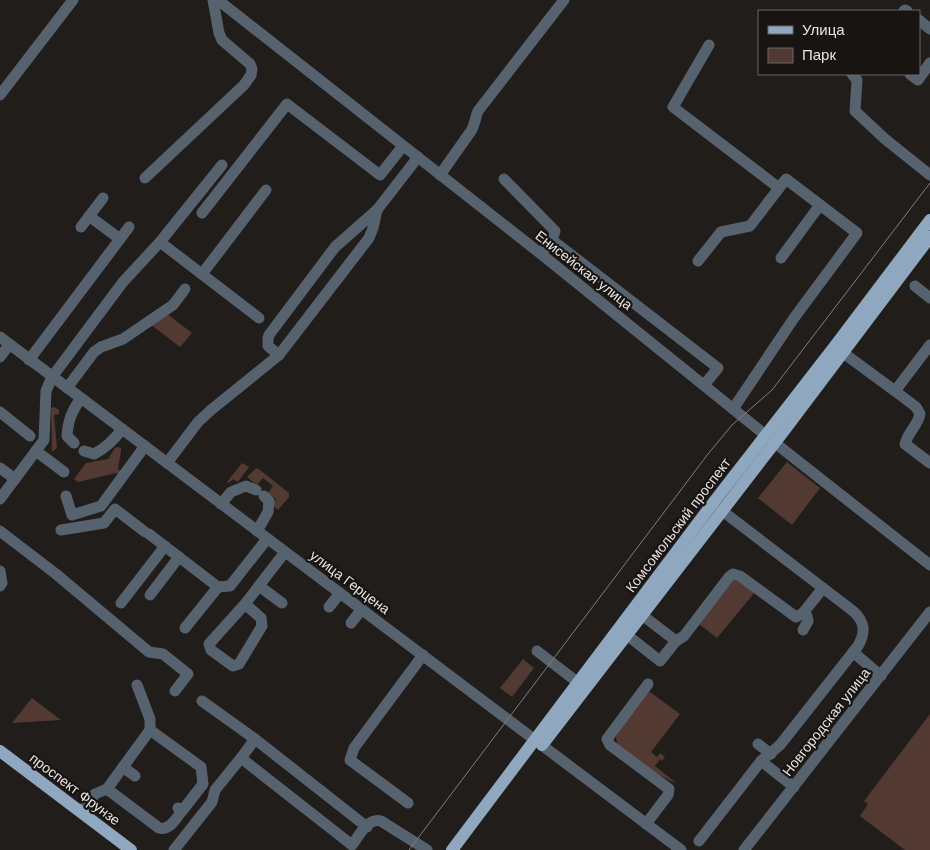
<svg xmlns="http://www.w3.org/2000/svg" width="930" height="850" font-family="Helvetica,sans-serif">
	<rect width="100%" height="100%" fill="#211d1b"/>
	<g fill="#523a33">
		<polygon points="166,313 192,333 180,347 150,324"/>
		<polygon points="54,407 59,410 59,414 54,415 57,448 52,452 51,408"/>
		<polygon points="118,447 121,448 121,451 118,469 124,474 122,477 116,473 78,482 74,479 86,463 108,459 115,448"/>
		<polygon points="787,462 820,488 792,525 758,498"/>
		<polygon points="242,463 249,467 238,482 233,479 229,483 227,482"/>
		<polygon points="256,468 260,470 289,493 289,497 278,510 272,505 276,499 268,493 273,486 263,478 257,485 247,477"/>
		<polygon points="734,579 755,592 717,638 699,624"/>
		<polygon points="523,659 534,668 512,697 500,688"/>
		<path d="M650,692L680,714L651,752L657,757L660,753L665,757L662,761L660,759L655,766L675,782C665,782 628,752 617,744L616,736L647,693Z"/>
		<polygon points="32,698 61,720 12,723"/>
		<polygon points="930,714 930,850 905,850 860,816 868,804 864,801"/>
	</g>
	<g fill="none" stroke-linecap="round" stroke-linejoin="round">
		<g stroke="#56626e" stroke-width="11">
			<polyline points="218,0 541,254 789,454 930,565"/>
			<polyline points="904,11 905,10 907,11"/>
			<polyline points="919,20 930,29"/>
			<polyline points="709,45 673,107 779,188"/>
			<polyline points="852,74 857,80 855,111 885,139 930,175"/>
			<polyline points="910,74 918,80 930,63"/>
			<polyline points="0,95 73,0"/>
			<path d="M440,175L471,131C475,125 475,118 478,111L564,0"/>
			<polyline points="145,178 244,85 251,75 252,69 250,64 222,40 219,33 213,0"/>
			<polyline points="504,179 555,231 552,240 541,254"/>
			<polyline points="202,213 287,104 380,175 403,146"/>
			<polyline points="89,216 120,239"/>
			<polyline points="81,227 103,198"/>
			<polyline points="552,240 718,368 704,385"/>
			<polyline points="160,242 259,318"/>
			<polyline points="781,258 820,205"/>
			<polyline points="698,261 721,232 750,226 786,179 857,233 794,318 733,409"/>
			<polyline points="202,274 266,190"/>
			<polyline points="915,286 930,298"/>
			<polyline points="0,337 681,850"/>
			<polyline points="842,352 895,391 930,345"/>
			<polyline points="279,355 268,346 268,338 269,335 335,247 377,210 418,157"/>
			<polyline points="0,357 9,345"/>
			<polyline points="29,360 129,227"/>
			<polyline points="67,388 94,352 101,347 123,339 173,305 185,289"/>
			<path d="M895,391L916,407L920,414C918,425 908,432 905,444L930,463"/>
			<polyline points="0,412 30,436"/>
			<path d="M74,443L67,436C68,420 72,411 81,398"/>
			<polyline points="36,451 64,472"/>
			<path d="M84,451L94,454C106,448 114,440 122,429"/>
			<polyline points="167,463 198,422 211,410 279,355 369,238 373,228 377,210"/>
			<polyline points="0,468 15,479"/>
			<polyline points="66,496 72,515 101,506 145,446"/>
			<polyline points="0,499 44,440 46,391 52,377 123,282 160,242 222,165"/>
			<polyline points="221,504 231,492 246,486 256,490"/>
			<polyline points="61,530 104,523 115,509 145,532"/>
			<polyline points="0,531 56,574 149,652 163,654 188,674 175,691"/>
			<polyline points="257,531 268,512 269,501 264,496"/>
			<polyline points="149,534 218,587 230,586 267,539"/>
			<polyline points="0,571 2,583 0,586"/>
			<polyline points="259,586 282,603"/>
			<polyline points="150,595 179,557"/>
			<polyline points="121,603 165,546"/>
			<polyline points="245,604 261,618 262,626 239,664 233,666 211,650 209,644 245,604 285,552"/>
			<polyline points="329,607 340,593"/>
			<polyline points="351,623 362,609"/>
			<polyline points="185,628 218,587"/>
			<polyline points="803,630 808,621 807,616 803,613"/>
			<polyline points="627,635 660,661 676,641 642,615"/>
			<polyline points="676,641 684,636 729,577 733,574 740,576 796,617 803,613 823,588"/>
			<polyline points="537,651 585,688"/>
			<polyline points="853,652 881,676"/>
			<polyline points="202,701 255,739 241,758"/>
			<polyline points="150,730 201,767 203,784 182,811 178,808"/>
			<polyline points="255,739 367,827"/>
			<polyline points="758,744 771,754"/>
			<polyline points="761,761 794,787"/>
			<polyline points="123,767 135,776"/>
			<path d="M107,789L159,828C170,831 176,818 182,811"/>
			<polyline points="408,803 350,760 354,748 423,655"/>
			<polyline points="81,812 95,794 107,789 150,730 150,719 137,685"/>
			<polyline points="646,824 668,795 669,789 610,745 607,739 648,684"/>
			<path d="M699,841L761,761L780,745L858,646C866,632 865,622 853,611L721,510"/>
			<path d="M174,850L212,802L215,790L241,758L352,845C359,836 368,817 381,821L427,850"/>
			<polyline points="744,850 930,612"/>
		</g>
		<g stroke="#8fa7bf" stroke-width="12">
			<polyline points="542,745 783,432 930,237"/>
			<polyline points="0,751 131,850"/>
			<polyline points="452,850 713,503 835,346 930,220"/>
		</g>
		<polyline stroke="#827e7d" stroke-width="1" points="409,850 708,454 732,425 772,390 930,183"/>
	</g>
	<g text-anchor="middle" stroke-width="4.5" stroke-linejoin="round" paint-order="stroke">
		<g font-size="14" fill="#e8e4e3" stroke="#181412">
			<text transform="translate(584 270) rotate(38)" y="5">Енисейская улица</text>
			<text transform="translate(678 525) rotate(-53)" y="5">Комсомольский проспект</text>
			<text transform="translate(350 582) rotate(37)" y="5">улица Герцена</text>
			<text transform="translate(826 722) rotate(-52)" y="5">Новгородская улица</text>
			<text transform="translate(75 789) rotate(37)" y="5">проспект Фрунзе</text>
		</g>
	</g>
	<rect x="758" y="10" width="162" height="65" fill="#181412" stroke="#6b6766"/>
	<rect x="768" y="26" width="25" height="8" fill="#8fa7bf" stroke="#6b6766"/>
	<text x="802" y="35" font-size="15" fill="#e8e4e3">Улица</text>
	<rect x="768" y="48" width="25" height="15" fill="#523a33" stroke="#6b6766"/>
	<text x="802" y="60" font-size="15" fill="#e8e4e3">Парк</text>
</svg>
